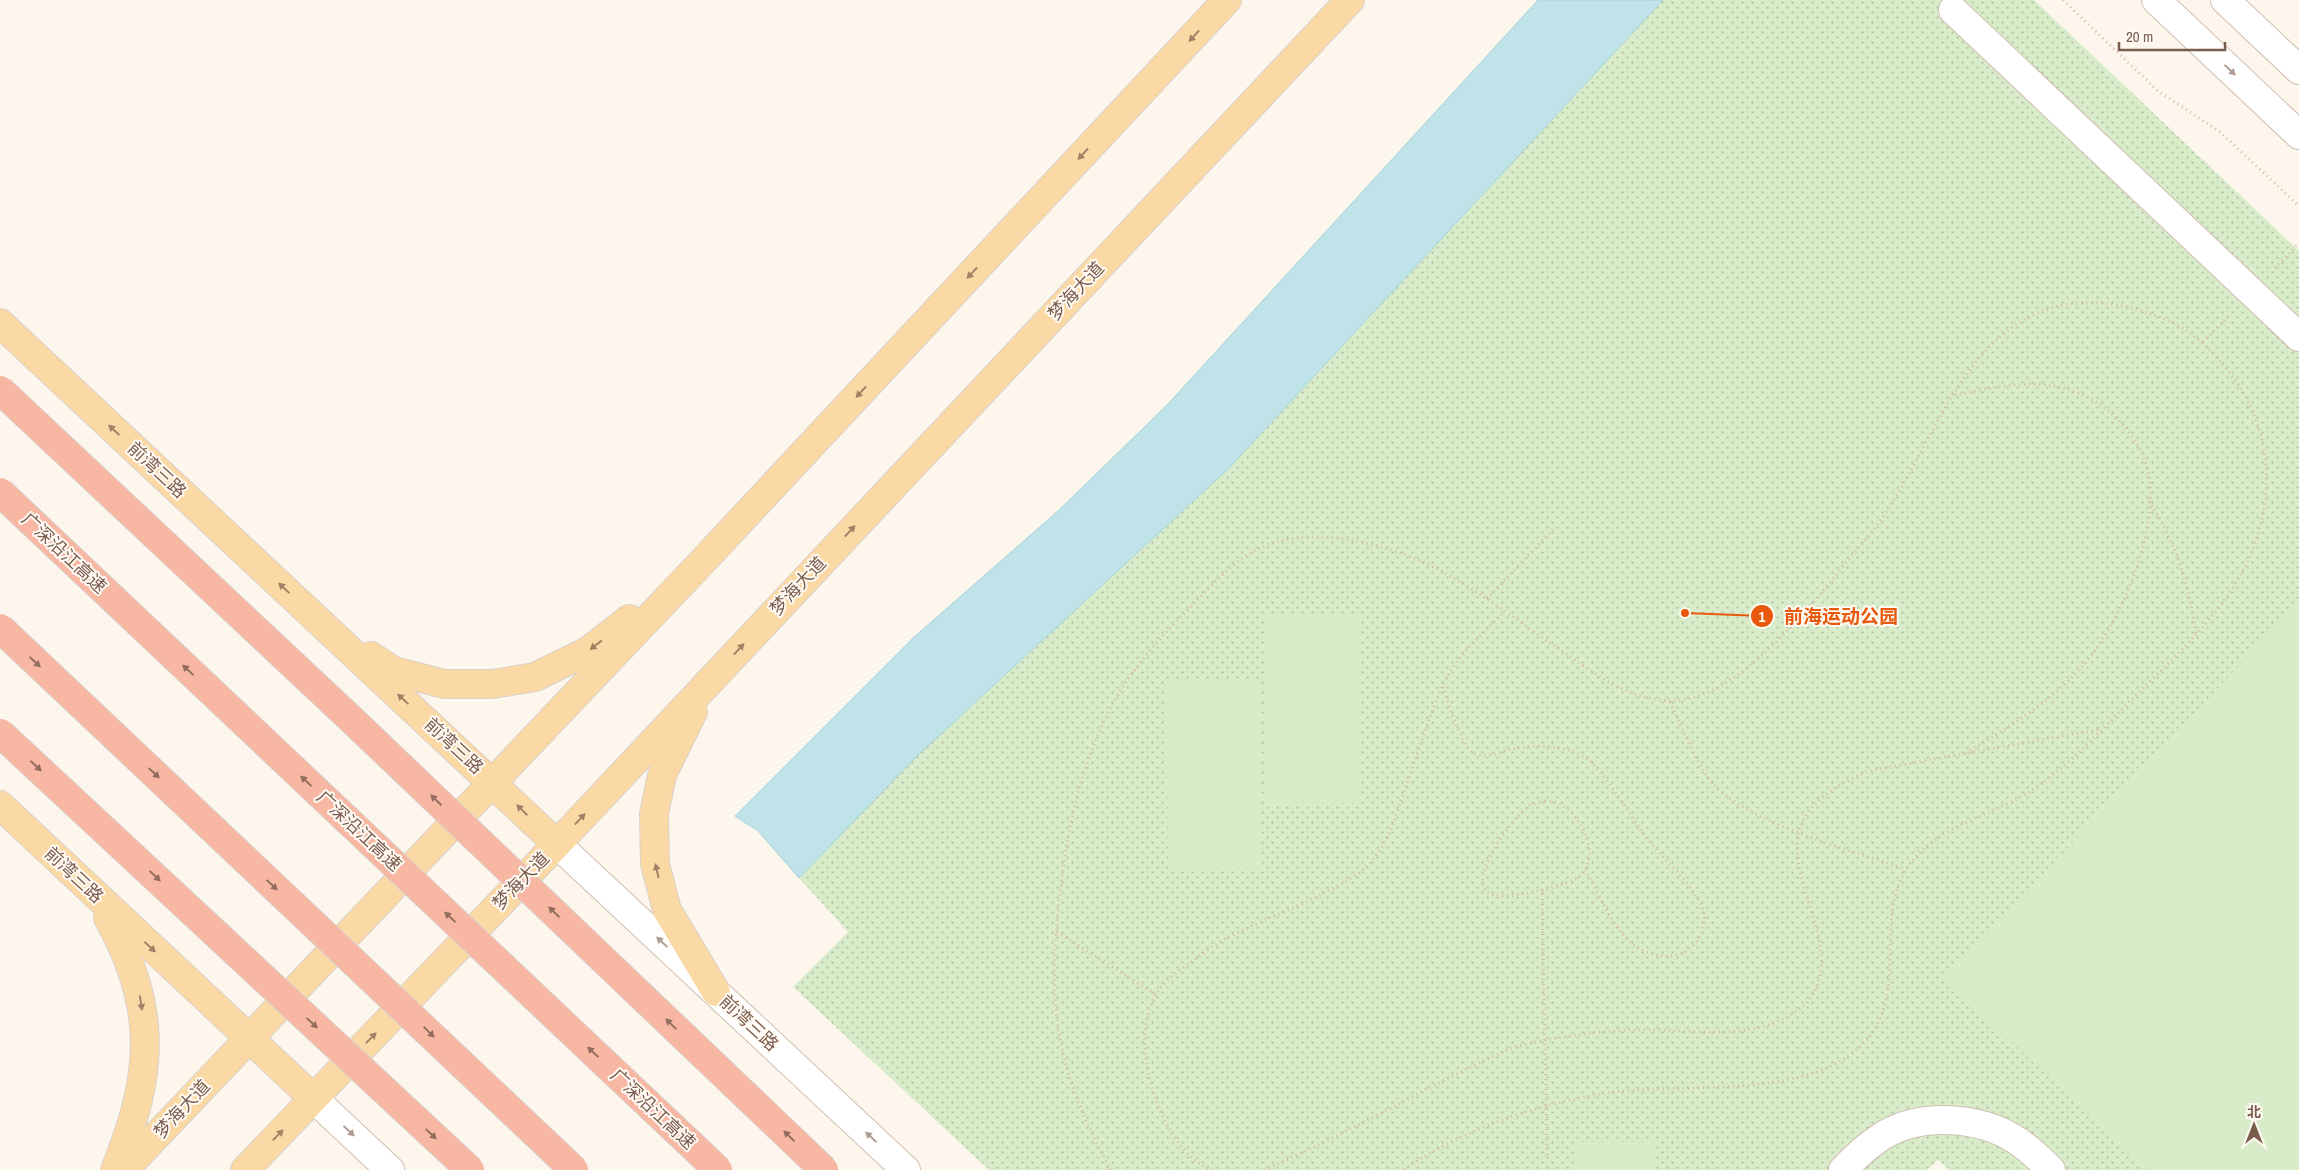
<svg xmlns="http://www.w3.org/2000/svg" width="2299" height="1170" font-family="'Archivo Narrow','Noto Sans SC',sans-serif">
	<defs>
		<pattern id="green-dots" width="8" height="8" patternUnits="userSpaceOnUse" patternTransform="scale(1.25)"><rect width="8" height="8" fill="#d8ecc9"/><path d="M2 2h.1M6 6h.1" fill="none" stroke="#b4c2a5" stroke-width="1.8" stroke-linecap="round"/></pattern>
	</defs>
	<rect width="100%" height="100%" fill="#fdf6ec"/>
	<polygon fill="url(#green-dots)" points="1663,0 2034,0 2299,251 2299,1170 1949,1170 1938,1160 1927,1170 989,1170 793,987 848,932 799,878 916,757 1228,469"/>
	<g fill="#d8ecc9">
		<polygon points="2299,602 2299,1170 2149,1170 1944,979"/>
		<polygon points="1358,614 1361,803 1267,804 1264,615"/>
		<polygon points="1259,679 1262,868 1168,869 1166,680"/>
		<rect x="1576" y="1142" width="78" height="28"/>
	</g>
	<polygon fill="#bfe3e8" stroke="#a5d3da" points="1538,0 1663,0 1228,469 916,757 799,878 758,831 735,816 913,638 1059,510 1167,405"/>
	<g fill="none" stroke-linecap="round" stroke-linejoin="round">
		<g stroke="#d1beb0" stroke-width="30">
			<g id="minor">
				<polyline points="2156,0 2299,135"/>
				<polyline points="2225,0 2299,70"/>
				<polyline points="1953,10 2299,337"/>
				<polyline points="557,844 906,1170"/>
				<polyline points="313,1098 390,1170"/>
				<path d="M1843,1170C1855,1157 1868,1145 1884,1135C1922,1113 1979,1116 2016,1140C2029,1148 2040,1159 2051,1170"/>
			</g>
		</g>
		<g stroke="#dad1cd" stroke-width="30">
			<g id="major">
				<polyline points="0,323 557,844"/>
				<polyline points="371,656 394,671 444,684 493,684 535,677 588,651 629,619"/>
				<polyline points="693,712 662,775 654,814 655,864 667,910 716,992"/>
				<polyline points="0,805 313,1098"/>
				<path d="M108,918C159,1009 153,1076 115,1170"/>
				<polyline points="124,1170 703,561 1227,0"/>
				<polyline points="245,1170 557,844 1350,0"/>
			</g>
		</g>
		<g stroke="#d9b8a5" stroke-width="3" stroke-dasharray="1 4" stroke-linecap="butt">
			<polyline points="2063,0 2158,91 2220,132 2299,206"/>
			<polyline points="2275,268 2299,243"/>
			<polyline points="2203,342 2229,316"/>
			<path d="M1955,395C1988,389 2026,379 2060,387C2104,397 2146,437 2150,484C2155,541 2119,626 2081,668C2048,704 2007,728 1966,753"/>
			<path d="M2149,501C2176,543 2189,584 2196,634"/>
			<polyline points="1487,599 1554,528"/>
			<path d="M1443,687C1449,703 1460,743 1472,752C1483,761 1500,751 1512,749C1536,744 1572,745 1591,762C1600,770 1608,782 1615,792C1626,806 1634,822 1645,836C1661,857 1694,885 1703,909C1706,918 1705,923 1702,931C1691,963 1654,962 1631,943C1610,923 1599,894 1585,869"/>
			<path d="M1670,702C1682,727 1693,757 1710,780C1742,822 1854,851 1905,869"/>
			<path d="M1545,801C1549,802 1555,802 1560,804C1581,815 1601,855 1581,875C1569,886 1517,897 1501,896C1452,895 1514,816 1530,805C1534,803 1540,802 1545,801Z"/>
			<polyline points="1542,889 1547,1155"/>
			<polyline points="1057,932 1157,995"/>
			<path d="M1111,1170C1087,1127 1067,1082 1059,1033C1050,982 1056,921 1063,870C1072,802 1092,727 1134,671C1150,649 1169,629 1188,610C1210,587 1232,561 1262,547C1288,536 1316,535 1343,539C1381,544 1417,557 1450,576C1488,597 1523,625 1559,649C1590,670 1622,696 1660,700C1682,703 1704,696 1722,685C1769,658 1816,600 1850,558C1860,546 1871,534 1881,520C1927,454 1958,349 2035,314C2077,294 2137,303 2177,325C2197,336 2212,351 2226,368C2282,436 2277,525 2228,595C2200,635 2162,669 2128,703C2097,734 2068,767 2031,791C1992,815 1932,828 1907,868C1871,923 1915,1003 1855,1051C1794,1101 1676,1081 1600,1094C1531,1106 1461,1131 1403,1170"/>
			<path d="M1213,1170C1183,1160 1164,1124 1155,1096C1143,1062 1138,1021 1159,990C1167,979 1179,970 1190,963C1203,953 1217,943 1231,936C1260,921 1291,910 1320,895C1336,886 1356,878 1368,865C1387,846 1395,818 1403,794C1416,759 1427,722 1442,687C1456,657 1481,635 1504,612"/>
			<path d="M1264,1170C1319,1146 1372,1118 1425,1090C1448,1078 1471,1067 1494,1056C1503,1052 1513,1047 1522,1045C1559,1037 1595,1031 1632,1030C1691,1027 1755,1047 1806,1004C1810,1001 1812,995 1815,990C1841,935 1777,872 1804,819C1816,795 1845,782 1868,771L2101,729"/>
		</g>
		<use href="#minor" stroke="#fff" stroke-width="28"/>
		<use href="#major" stroke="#fbd9a5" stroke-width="28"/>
		<g stroke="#dad1cd" stroke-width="30" stroke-linecap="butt">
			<g id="highway-bridge">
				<polyline points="0,390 352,720 824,1170"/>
				<polyline points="0,492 718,1170"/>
				<polyline points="0,628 574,1170"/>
				<polyline points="0,733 470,1170"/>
			</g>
		</g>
		<use href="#highway-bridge" stroke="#f7b7a3" stroke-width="28"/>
	</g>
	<defs><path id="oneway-solid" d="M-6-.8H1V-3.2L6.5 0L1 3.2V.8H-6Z" transform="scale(1.25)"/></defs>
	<g fill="#a18267">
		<use href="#oneway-solid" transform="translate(1194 36) rotate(133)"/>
		<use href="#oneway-solid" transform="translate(1083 154) rotate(133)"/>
		<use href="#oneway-solid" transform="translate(972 273) rotate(133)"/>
		<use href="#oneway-solid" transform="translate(861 392) rotate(133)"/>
		<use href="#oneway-solid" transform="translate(114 430) rotate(-137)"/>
		<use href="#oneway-solid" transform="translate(850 531) rotate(-47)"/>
		<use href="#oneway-solid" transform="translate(284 588) rotate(-137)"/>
		<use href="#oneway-solid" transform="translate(596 645) rotate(142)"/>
		<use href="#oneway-solid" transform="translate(739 649) rotate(-47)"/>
		<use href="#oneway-solid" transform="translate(403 699) rotate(-137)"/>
		<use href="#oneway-solid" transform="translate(522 810) rotate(-136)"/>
		<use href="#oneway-solid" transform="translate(580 819) rotate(-47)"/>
		<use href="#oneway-solid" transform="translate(657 871) rotate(-103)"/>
		<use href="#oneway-solid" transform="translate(150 947) rotate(43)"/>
		<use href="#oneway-solid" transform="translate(141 1003) rotate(81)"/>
		<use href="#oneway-solid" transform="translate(371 1038) rotate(-46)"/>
		<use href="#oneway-solid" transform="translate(278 1135) rotate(-46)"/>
	</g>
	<g fill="#af9d94">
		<use href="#oneway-solid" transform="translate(2230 70) rotate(43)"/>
		<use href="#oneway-solid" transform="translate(662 942) rotate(-137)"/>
		<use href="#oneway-solid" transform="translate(349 1131) rotate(43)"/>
		<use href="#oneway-solid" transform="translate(871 1137) rotate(-137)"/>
	</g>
	<g fill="#936e5e">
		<use href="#oneway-solid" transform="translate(35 662) rotate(43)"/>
		<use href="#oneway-solid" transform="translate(188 670) rotate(-137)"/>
		<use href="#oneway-solid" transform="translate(36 766) rotate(43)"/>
		<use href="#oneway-solid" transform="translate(154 773) rotate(43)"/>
		<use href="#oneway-solid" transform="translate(306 781) rotate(-137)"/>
		<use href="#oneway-solid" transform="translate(436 800) rotate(-136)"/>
		<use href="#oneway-solid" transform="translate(155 876) rotate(43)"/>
		<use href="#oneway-solid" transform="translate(272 885) rotate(43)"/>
		<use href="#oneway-solid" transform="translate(554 912) rotate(-136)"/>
		<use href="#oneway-solid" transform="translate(450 917) rotate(-137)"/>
		<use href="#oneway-solid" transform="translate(312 1023) rotate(43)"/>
		<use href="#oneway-solid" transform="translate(671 1024) rotate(-136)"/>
		<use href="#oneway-solid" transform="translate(429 1032) rotate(44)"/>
		<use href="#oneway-solid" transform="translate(593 1052) rotate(-137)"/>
		<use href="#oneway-solid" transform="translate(431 1134) rotate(43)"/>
		<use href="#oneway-solid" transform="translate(789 1136) rotate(-136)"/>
	</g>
	<g text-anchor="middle" stroke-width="4" stroke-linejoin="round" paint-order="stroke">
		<g font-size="18" fill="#7a5c4d" stroke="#fffaf3">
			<text transform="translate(1076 291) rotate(-47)" y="6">梦海大道</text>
			<text transform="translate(157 470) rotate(43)" y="6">前湾三路</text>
			<text transform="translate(64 553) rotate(43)" y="6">广深沿江高速</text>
			<text transform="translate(798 586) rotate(-47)" y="6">梦海大道</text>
			<text transform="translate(454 746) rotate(43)" y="6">前湾三路</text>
			<text transform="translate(359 831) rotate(43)" y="6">广深沿江高速</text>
			<text transform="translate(74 875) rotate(43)" y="6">前湾三路</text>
			<text transform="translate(521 881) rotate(-46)" y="6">梦海大道</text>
			<text transform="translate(749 1023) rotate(43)" y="6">前湾三路</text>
			<text transform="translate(182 1109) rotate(-47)" y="6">梦海大道</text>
			<text transform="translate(653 1109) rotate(43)" y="6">广深沿江高速</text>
		</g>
	</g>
	<path fill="none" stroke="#e8590c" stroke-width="2" d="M1685 613L1762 616"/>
	<g fill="#e8590c" stroke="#fffaf3" stroke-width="2">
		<circle cx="1685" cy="613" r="5"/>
		<circle cx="1762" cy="616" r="12"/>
	</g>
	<g font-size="15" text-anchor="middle" font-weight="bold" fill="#fff">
		<text x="1762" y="622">1</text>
	</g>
	<g font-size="19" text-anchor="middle" font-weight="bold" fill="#e8590c" stroke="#fffaf3" stroke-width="4" stroke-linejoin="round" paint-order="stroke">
		<text x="1841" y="623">前海运动公园</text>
	</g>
	<g transform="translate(2254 1125)" stroke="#fffaf3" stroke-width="4" paint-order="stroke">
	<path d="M0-4L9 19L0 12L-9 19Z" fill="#7a5c4d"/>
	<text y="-8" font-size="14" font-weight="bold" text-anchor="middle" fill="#7a5c4d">北</text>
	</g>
	<path d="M2119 42v8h106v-8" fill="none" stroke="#7a5c4d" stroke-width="2.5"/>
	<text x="2126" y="42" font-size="15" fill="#7a5c4d" stroke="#fffaf3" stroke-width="4" paint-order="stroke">20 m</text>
</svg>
